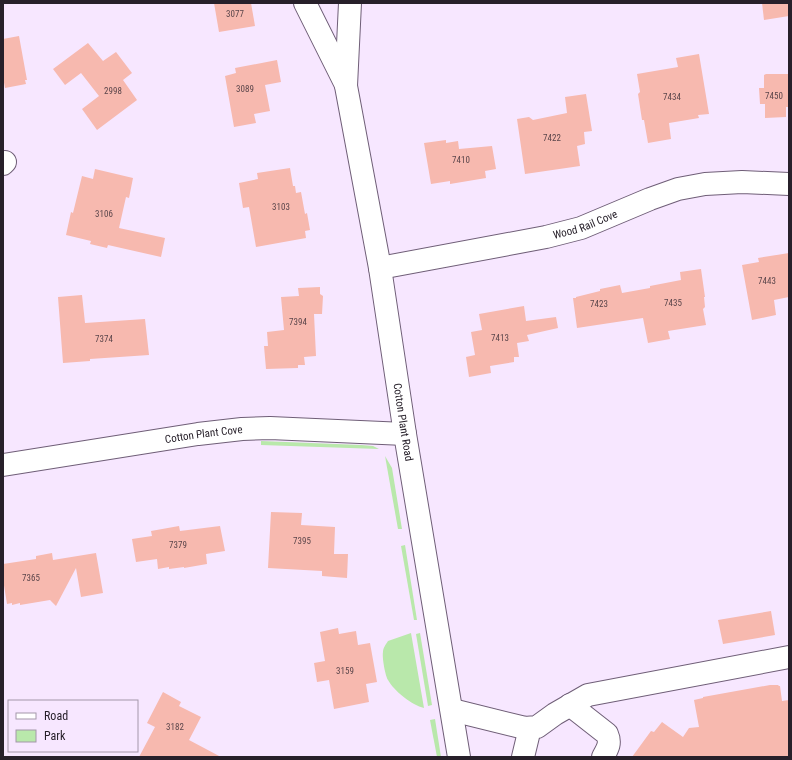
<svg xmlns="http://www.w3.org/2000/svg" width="792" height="760" font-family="'Roboto Condensed',sans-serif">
	<rect width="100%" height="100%" fill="#f7e7ff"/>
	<g fill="#b9e8ab">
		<polygon points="261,441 361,445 373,446 379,449 261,445"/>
		<polygon points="385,456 392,468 402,529 398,529"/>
		<polygon points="405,545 417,620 414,620 401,546"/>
		<path d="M411,633L424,708C412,705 394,691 388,680C385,675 382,657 383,652C383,648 386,644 388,641Z"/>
		<polygon points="420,633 432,705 428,706 416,634"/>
		<polygon points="435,719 441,757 437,757 430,720"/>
	</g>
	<g fill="#f7b9af">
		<polygon points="214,3 251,3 255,26 219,32"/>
		<polygon points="762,3 789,3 789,16 764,20"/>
		<polygon points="19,36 27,80 25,80 26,84 5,88 3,77 3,39"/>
		<polygon points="88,43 103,61 116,52 132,73 123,80 137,100 97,130 82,109 99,96 81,73 65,85 53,69"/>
		<polygon points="699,54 709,114 698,115 699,118 669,123 671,139 648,143 644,120 642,120 638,94 640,92 637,74 678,67 676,58"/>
		<polygon points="277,60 281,82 265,85 270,111 254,114 256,123 234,127 225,76 236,73 235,68"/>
		<polygon points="766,74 789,74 789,107 786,107 786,117 765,118 765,104 760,104 759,88 764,88 764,75"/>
		<polygon points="586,94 592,131 584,132 585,144 577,146 580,166 525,174 517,119 529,117 533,120 567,113 565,97"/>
		<polygon points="446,140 446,143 458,141 459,149 492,146 496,169 485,171 486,178 450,184 450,181 431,184 424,143"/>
		<polygon points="290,168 293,186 295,186 296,193 301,192 305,214 307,213 310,230 305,231 306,238 256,247 249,207 243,208 239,183 258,179 257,173"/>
		<polygon points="95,169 133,178 129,198 126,197 119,228 165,238 161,257 108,245 107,248 90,244 91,241 66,235 71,212 73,213 82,176 93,179"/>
		<polygon points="789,253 789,297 774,300 776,315 752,320 742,265 759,262 758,258"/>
		<polygon points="701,269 705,297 704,297 705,307 703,309 706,325 668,331 670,339 648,343 643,318 577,328 573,298 576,298 576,297 600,291 600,289 620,285 622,293 650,288 650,286 681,280 680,272"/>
		<polygon points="320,287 320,294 323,296 322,314 314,314 316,356 304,357 305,365 298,365 298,368 266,369 264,346 268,346 267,332 284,330 281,297 299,296 298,288"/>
		<polygon points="82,295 85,323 145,319 149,355 90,359 90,361 63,363 58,297"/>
		<polygon points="524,306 526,321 556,317 558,328 527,335 529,341 517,343 519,357 514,357 514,362 490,366 491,373 469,377 466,357 475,355 471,332 482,330 479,314"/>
		<polygon points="271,512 302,513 301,525 335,527 334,554 348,554 347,578 322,576 322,571 268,568"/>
		<polygon points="179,526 180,531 220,526 225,551 206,554 207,564 184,568 184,567 169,569 169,567 158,569 157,559 136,562 132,539 152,536 151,531"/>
		<polygon points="52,553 53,560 96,553 103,593 81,597 76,568 56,606 50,600 20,605 20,603 12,605 12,603 7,604 3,579 3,564 36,559 36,556"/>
		<polygon points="771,611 775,635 723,644 718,620"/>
		<polygon points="338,628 339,634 356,631 358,645 370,643 377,682 366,684 369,702 334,709 329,680 317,682 314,663 325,661 320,632"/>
		<polygon points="770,685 778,685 779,686 780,686 782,701 789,700 789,757 632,757 651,731 654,732 662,722 683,737 689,728 699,727 694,700 703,698 703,697"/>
		<polygon points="163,692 181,702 179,706 201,717 189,740 221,757 139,757 155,727 147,723"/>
	</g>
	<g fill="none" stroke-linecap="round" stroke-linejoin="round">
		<g stroke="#6f5e77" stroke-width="24">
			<g id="minor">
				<polyline points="305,3 346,85"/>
				<path id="s1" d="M350,3L346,86L380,268L405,434L459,757"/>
				<polyline points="3,164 5,162"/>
				<path id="s2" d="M380,268L546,237L581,228L650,199L678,189L705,184L742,182L789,184"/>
				<path id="s3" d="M3,465L198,434L242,429L270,428L405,434"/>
				<path d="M570,705L607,734C611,743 608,748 603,757"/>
				<polyline points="452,710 525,728 537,727 555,714 588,695 789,657"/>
				<polyline points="523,757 530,728"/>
			</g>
		</g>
		<use href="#minor" stroke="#fff" stroke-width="22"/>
	</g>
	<g text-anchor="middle" stroke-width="3" stroke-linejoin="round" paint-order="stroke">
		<g font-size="9" fill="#5b464b">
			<text x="235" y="17">3077</text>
			<text x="245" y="92">3089</text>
			<text x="113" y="94">2998</text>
			<text x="774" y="99">7450</text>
			<text x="672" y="100">7434</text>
			<text x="552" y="141">7422</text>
			<text x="461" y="163">7410</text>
			<text x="281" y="210">3103</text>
			<text x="104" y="217">3106</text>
			<text x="767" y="284">7443</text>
			<text x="673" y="306">7435</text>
			<text x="599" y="307">7423</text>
			<text x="298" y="325">7394</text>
			<text x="500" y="341">7413</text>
			<text x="104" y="342">7374</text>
			<text x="302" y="544">7395</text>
			<text x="178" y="548">7379</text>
			<text x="31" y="581">7365</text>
			<text x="345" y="674">3159</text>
			<text x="175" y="730">3182</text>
		</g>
		<g font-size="11" fill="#27202a" stroke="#f7e7ff">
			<text dy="4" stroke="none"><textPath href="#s2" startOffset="210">Wood Rail Cove</textPath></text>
			<text dy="4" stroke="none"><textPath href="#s1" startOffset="424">Cotton Plant Road</textPath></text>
			<text dy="4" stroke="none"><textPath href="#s3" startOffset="203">Cotton Plant Cove</textPath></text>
		</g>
	</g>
	<rect width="792" height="760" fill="none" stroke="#27202a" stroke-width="8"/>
	<rect x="8" y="700" width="130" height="52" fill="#f7e7ff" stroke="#a497aa"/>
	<rect x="16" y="713" width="20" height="6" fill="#ffffff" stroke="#a497aa"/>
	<text x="44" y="720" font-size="12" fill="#27202a">Road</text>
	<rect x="16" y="730" width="20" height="12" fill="#b9e8ab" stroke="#a497aa"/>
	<text x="44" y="740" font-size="12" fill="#27202a">Park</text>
</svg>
